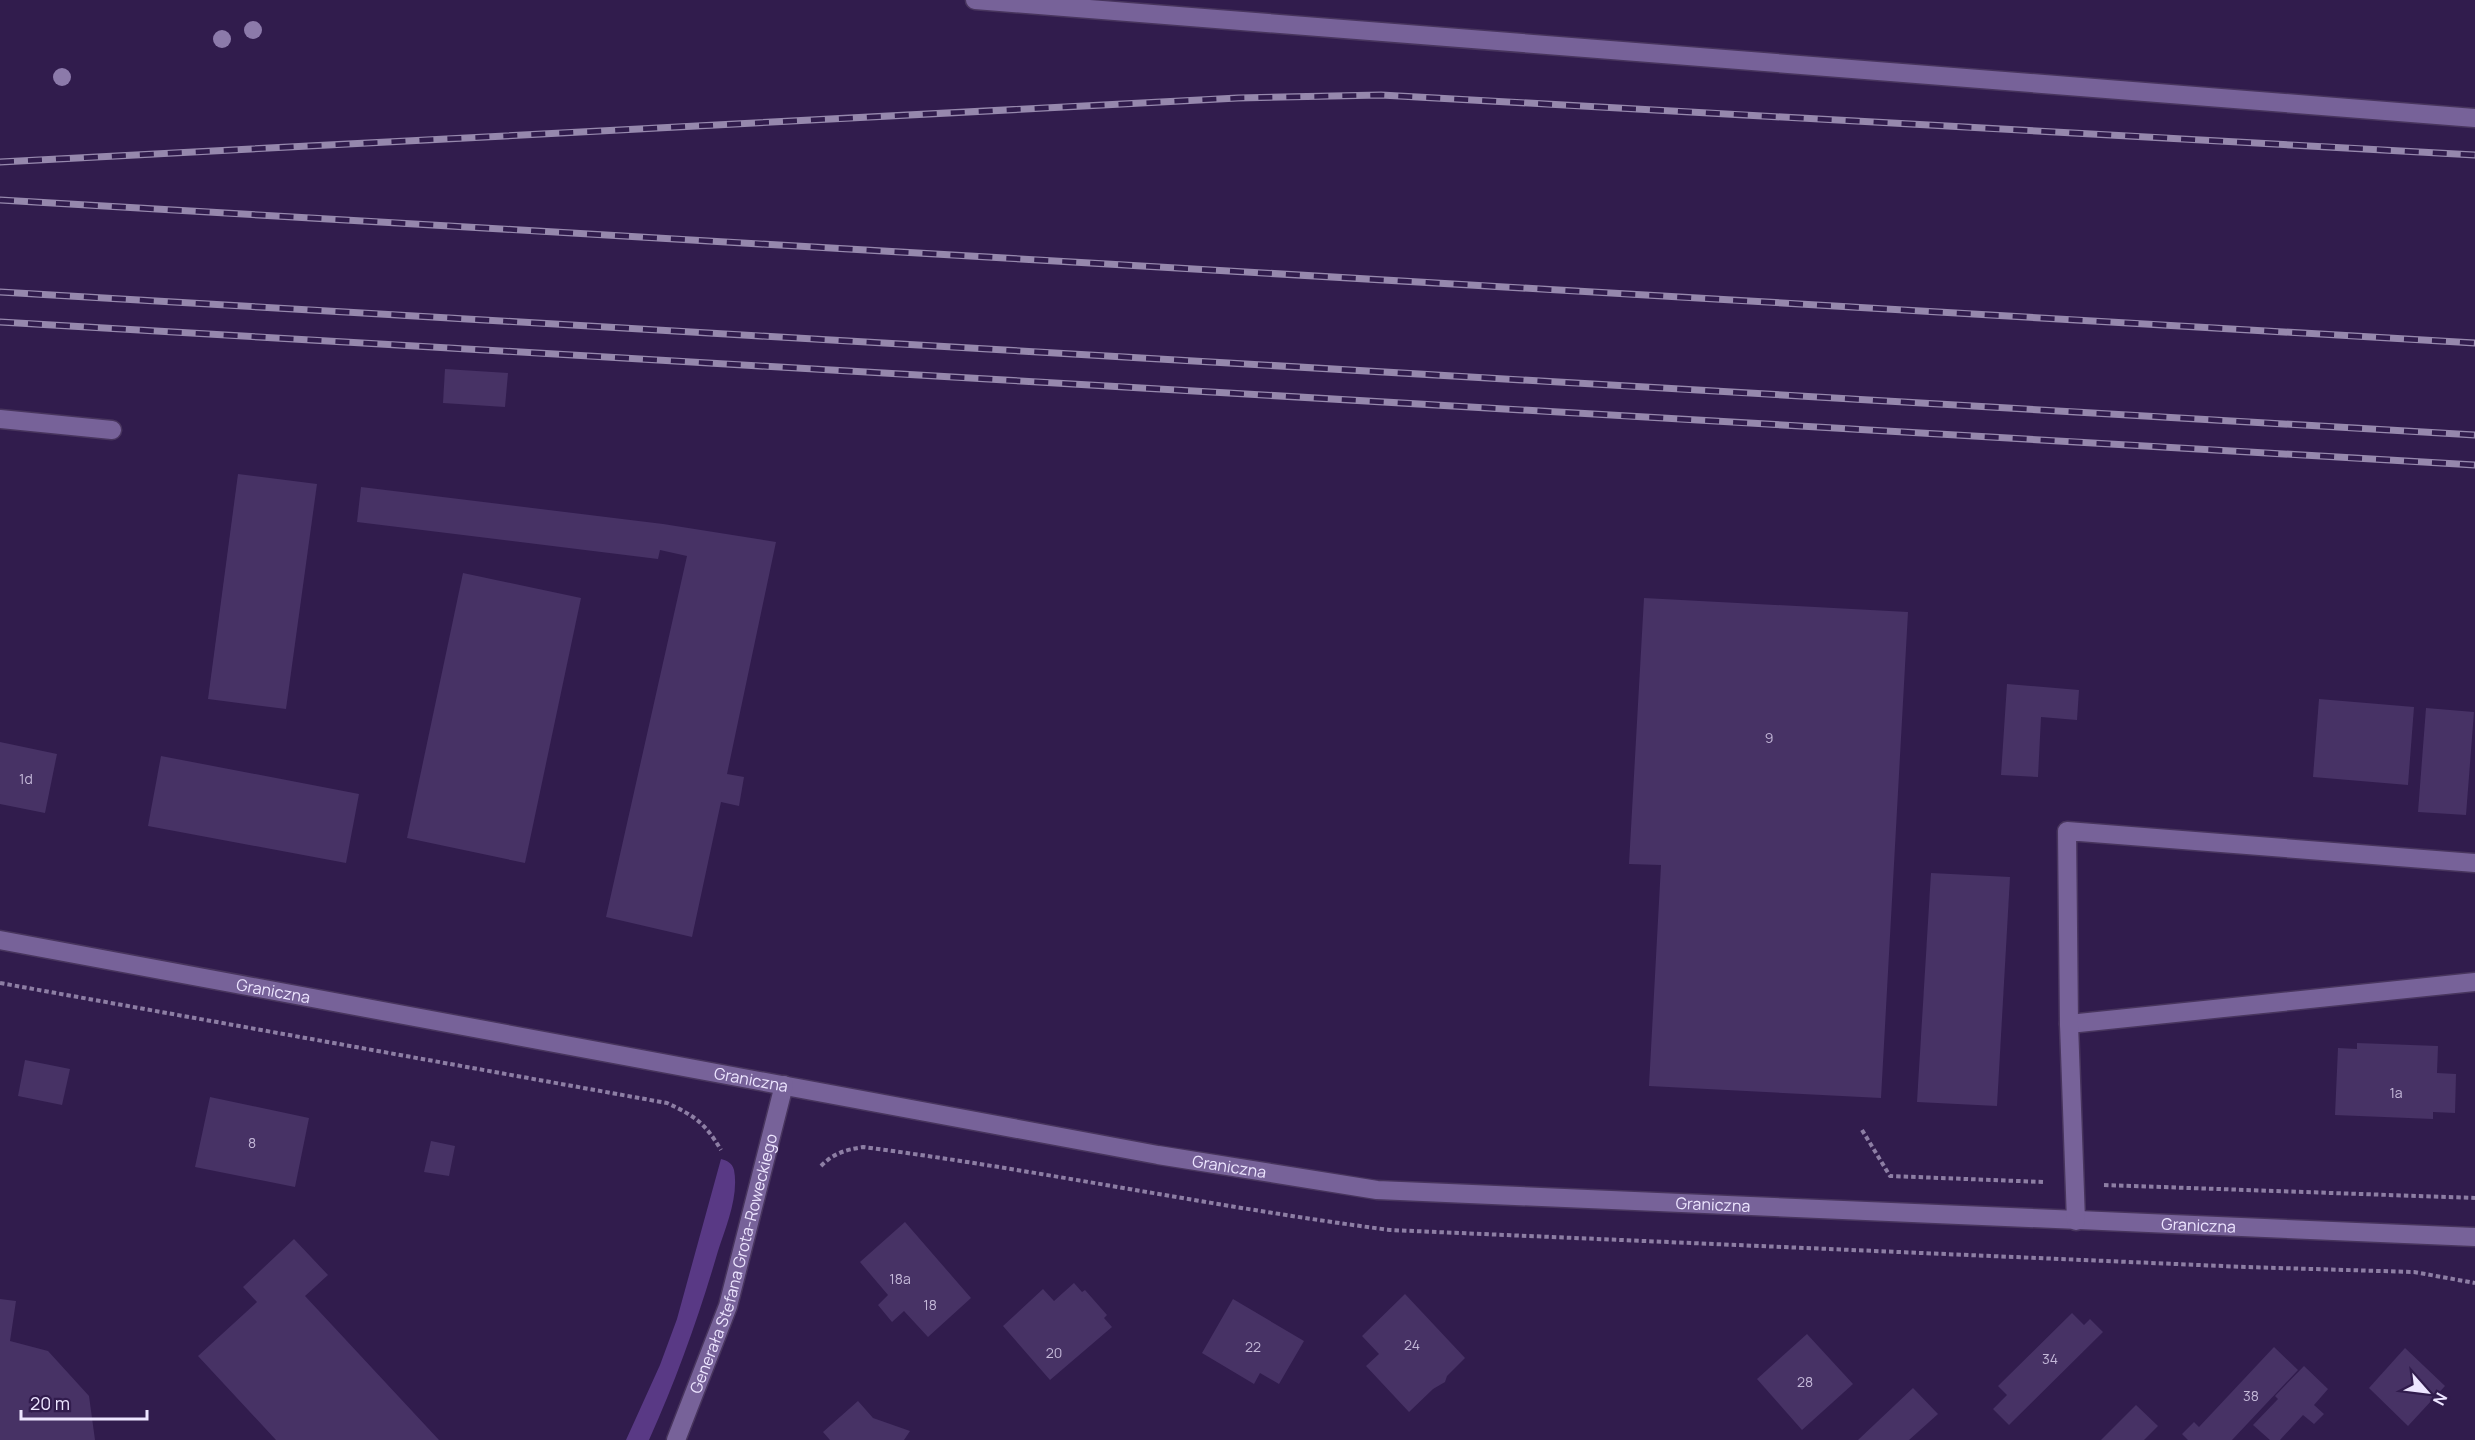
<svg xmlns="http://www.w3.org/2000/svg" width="2475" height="1440" font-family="Manrope,sans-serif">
	<rect width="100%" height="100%" fill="#311c4d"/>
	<path fill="#593985" d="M721,1159C728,1161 732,1163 734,1170C739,1196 726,1227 718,1251C699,1316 677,1378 649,1440H626L660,1365L677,1319Z"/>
	<g fill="#473265">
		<polygon points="445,369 508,373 505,407 443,403"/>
		<polygon points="238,474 317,484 286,709 208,699"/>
		<polygon points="361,487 663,524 776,542 727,774 744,777 739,806 721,802 692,937 606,917 687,556 660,550 658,559 357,522"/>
		<polygon points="463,573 581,598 525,863 407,838"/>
		<polygon points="1644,598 1908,612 1881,1098 1649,1086 1661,865 1629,864"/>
		<polygon points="2007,684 2079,690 2077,720 2041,717 2038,777 2001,775"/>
		<polygon points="2319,699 2414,707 2408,785 2313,777"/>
		<polygon points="2426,708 2474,712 2466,815 2418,812"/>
		<polygon points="0,742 57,754 45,813 0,804"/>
		<polygon points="161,756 359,794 346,863 148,826"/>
		<polygon points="1931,873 2010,877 1997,1106 1917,1102"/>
		<polygon points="2357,1043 2438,1046 2437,1073 2456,1074 2455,1113 2433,1112 2433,1119 2335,1115 2338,1048 2357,1049"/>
		<polygon points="25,1060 70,1069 62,1105 18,1096"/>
		<polygon points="210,1097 309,1118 295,1187 195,1167"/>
		<polygon points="431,1141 455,1146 449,1176 424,1172"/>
		<polygon points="905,1222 971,1298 928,1337 904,1311 892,1322 878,1305 888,1295 860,1262"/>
		<polygon points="294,1239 328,1275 305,1296 439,1440 276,1440 198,1356 257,1302 243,1287"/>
		<polygon points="1074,1283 1082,1292 1085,1290 1107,1315 1104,1318 1112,1327 1050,1380 1003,1326 1043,1289 1054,1301"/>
		<polygon points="1405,1294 1465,1358 1447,1376 1445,1382 1433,1389 1409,1412 1366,1366 1379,1354 1362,1336"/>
		<polygon points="0,1299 16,1301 10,1341 48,1351 89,1396 95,1440 0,1440"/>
		<polygon points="1233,1299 1304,1341 1279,1384 1260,1373 1254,1384 1202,1353"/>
		<polygon points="2072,1313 2084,1325 2090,1319 2103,1332 2009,1425 1993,1409 2007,1395 1998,1386"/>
		<polygon points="1807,1334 1853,1384 1802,1430 1757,1379"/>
		<polygon points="2274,1347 2298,1370 2232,1440 2188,1440 2182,1434 2194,1422 2199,1427"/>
		<polygon points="2405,1348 2445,1386 2408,1426 2369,1388"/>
		<polygon points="2304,1366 2328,1389 2314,1405 2324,1414 2314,1424 2303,1415 2280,1440 2270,1440 2253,1425 2278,1399 2275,1396"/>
		<polygon points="1913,1388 1938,1414 1909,1440 1858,1440"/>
		<polygon points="858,1401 873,1418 910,1431 904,1440 830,1440 823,1432"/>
		<polygon points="2136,1405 2158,1426 2144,1440 2101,1440"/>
	</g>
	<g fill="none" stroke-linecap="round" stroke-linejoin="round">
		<g stroke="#48355e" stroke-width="21">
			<g id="minor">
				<polyline points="975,0 2475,118"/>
				<polyline points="0,419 112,430"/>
				<path id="s1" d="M0,940L1158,1155L1377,1190L2475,1237"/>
				<polyline points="2069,1024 2475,982"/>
				<polyline points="2076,1221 2069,1024 2067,831 2475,863"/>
				<path id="s2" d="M676,1440L728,1306L784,1085"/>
			</g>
		</g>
		<g stroke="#8d7ea4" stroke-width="4" stroke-dasharray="4.5 3" stroke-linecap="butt">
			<path d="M0,983L667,1103C695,1116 705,1123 721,1150"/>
			<polyline points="1862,1130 1890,1176 2043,1182"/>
			<path d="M821,1166C834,1153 845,1150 863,1147C1040,1170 1213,1207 1390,1230L2245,1267L2414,1272L2475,1283"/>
			<polyline points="2104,1185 2475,1198"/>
		</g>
		<use href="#minor" stroke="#776299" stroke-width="18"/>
		<g stroke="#9688ad" stroke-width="7">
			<g id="rail">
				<polyline points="0,162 1238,98 1381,95 2475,155"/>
				<polyline points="0,200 2475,343"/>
				<polyline points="0,292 2475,435"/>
				<polyline points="0,322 2475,465"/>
			</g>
		</g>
		<use href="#rail" stroke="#311c4d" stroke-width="4.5" stroke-dasharray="14" stroke-linecap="butt"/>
	</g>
	<g fill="#8c7aaa">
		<circle cx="253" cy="30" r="9"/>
		<circle cx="222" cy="39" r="9"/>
		<circle cx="62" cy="77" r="9"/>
	</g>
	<g text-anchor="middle" stroke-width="4.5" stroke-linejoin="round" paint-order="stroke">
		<g font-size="14" fill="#c4b8d8">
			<text x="1769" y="743">9</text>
			<text x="26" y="784">1d</text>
			<text x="2396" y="1098">1a</text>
			<text x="252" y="1148">8</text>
			<text x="900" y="1284">18a</text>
			<text x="930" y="1310">18</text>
			<text x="1412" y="1350">24</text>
			<text x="1253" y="1352">22</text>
			<text x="1054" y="1358">20</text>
			<text x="2050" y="1364">34</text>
			<text x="1805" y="1387">28</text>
			<text x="2251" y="1401">38</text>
		</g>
		<g font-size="16" fill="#ede5ff" stroke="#311c4d">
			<text dy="6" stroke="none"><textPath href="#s1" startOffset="278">Graniczna</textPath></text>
			<text dy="6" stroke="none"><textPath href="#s1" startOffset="764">Graniczna</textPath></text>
			<text dy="6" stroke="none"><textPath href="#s1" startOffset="1250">Graniczna</textPath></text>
			<text dy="6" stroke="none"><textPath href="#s1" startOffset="1736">Graniczna</textPath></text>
			<text dy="6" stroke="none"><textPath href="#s1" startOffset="2222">Graniczna</textPath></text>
			<text dy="6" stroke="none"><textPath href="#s2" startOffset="186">Generała Stefana Grota-Roweckiego</textPath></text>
		</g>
	</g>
	<g transform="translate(2427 1392) rotate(118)" stroke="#311c4d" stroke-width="4.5" paint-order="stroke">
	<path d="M0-4.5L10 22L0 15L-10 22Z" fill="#ede5ff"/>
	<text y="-9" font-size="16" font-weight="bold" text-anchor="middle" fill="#ede5ff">N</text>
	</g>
	<path d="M21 1410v9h126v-9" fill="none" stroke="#ede5ff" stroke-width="3"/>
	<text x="30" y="1410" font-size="18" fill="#ede5ff" stroke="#311c4d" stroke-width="4.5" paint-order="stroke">20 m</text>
</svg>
